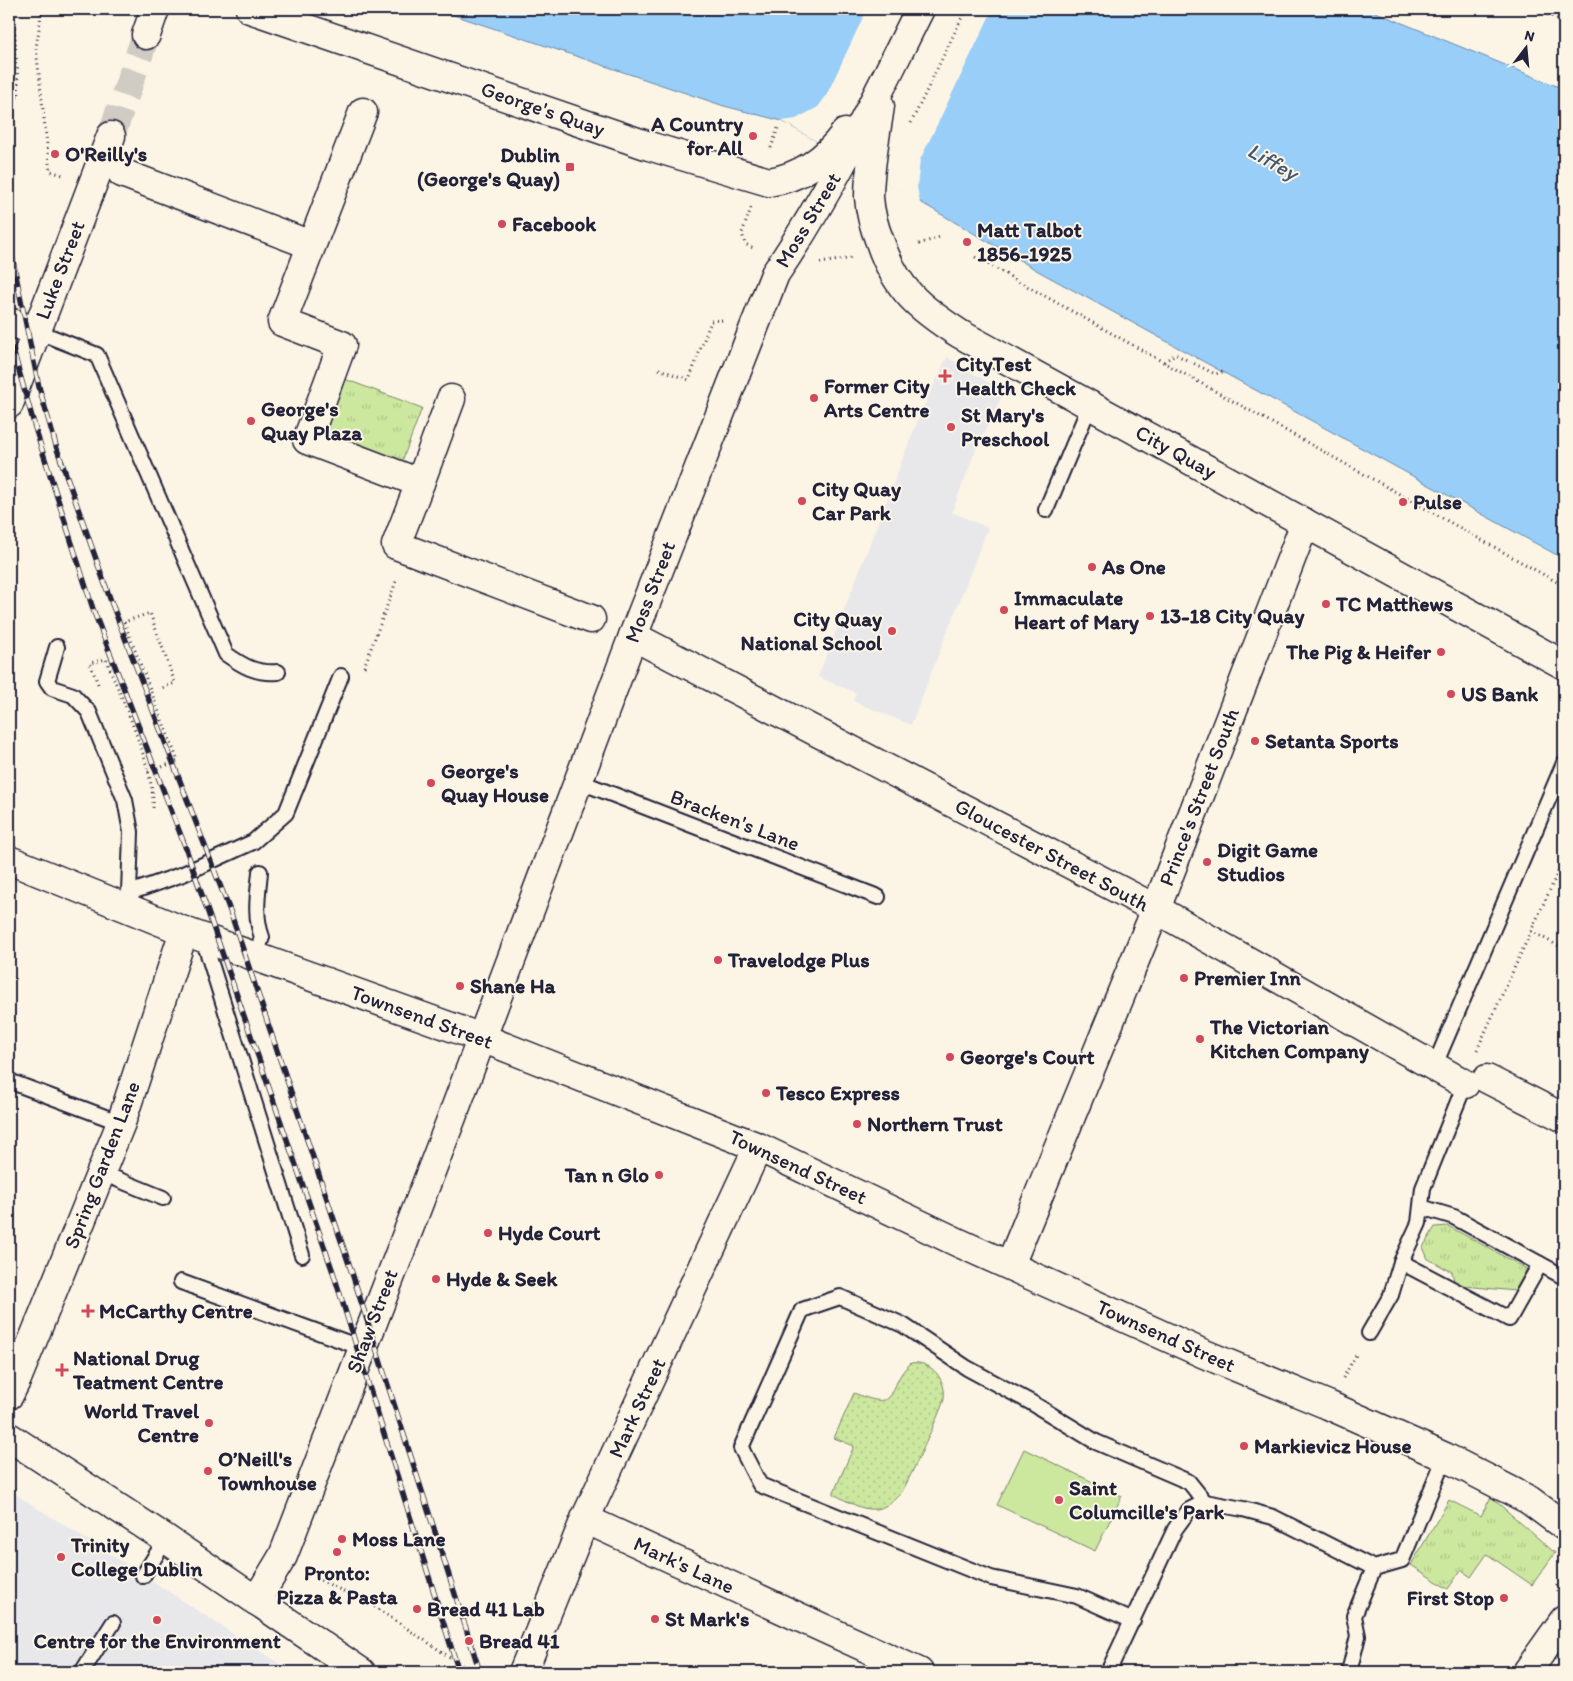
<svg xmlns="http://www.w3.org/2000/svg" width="1573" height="1681" font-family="Itim,sans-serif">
	<defs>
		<pattern id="grass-tufts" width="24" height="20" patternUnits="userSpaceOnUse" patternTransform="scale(1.25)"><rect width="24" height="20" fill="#cce79e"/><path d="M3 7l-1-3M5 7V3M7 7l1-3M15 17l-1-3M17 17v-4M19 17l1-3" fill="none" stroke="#afc689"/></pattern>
		<pattern id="park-dots" width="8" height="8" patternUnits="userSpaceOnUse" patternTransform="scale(1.25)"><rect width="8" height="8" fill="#cce79e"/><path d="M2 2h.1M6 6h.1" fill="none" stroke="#afc689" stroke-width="1.8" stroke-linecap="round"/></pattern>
	</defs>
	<rect width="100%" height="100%" fill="#fcf5e5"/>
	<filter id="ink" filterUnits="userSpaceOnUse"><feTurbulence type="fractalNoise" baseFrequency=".02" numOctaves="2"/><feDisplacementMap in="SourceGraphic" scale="10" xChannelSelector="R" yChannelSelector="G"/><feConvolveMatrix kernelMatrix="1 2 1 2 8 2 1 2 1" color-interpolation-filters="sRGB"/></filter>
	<g filter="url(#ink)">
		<g fill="#e8e8eb">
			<polygon points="947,357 1004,392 977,447 952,512 988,528 911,725 853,701 856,693 818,677 919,417"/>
			<polygon points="9,1490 154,1582 292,1672 9,1672"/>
		</g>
		<g fill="url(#grass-tufts)" stroke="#77846c">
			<polygon points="342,378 422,408 401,464 322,435"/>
			<polygon points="1448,1226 1527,1269 1515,1291 1455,1285 1452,1272 1428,1259 1423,1247 1435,1227"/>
			<polygon points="1491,1497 1555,1553 1532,1585 1487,1554 1471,1577 1461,1570 1448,1589 1411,1565 1449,1500 1481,1516"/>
		</g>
		<path fill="url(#park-dots)" stroke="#77846c" d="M911,1363C931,1360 947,1380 944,1399C943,1407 906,1487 901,1493C895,1500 885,1508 876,1509C861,1511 846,1500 833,1494L854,1446L834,1438L854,1393C904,1414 884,1386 911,1363Z"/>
		<polygon fill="#cce79e" stroke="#77846c" points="1024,1449 1122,1496 1095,1551 997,1505"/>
		<polygon fill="#98cef7" stroke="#6989ac" points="436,9 1368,9 1564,89 1564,559 1038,271 782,121 724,106"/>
		<polygon fill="#fcf5e5" points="867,9 993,9 920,160 917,187 920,203 782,121 796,119 818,107 826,96"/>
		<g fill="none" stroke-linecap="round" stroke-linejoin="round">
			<polyline stroke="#d0cbc3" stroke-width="28" stroke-dasharray="28 14" stroke-linecap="butt" points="111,136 146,35"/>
			<g stroke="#22223b" stroke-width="18">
				<g id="lane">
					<path d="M36,331L97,355L226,654C243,666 256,674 278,672"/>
					<polyline points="1046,510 1090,405"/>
					<polyline points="57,647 47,681 52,688 73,695 89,712 125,800 131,832 129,893 127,899"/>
					<polyline points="578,781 878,897"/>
					<polyline points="129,893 183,874 253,842 286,813 341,676"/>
					<polyline points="203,938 302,1255"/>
					<path d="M256,956L262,937C254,915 258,894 260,872"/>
					<polyline points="1434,1067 1564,763"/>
					<polyline points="9,1081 121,1123"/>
					<polyline points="102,1173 163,1198"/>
					<polyline points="1401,1262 1509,1319 1540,1264 1454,1217 1421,1207"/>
					<polyline points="1540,1264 1564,1277"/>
					<polyline points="181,1282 362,1348"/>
					<polyline points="1369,1333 1391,1295 1401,1262 1419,1223 1423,1188 1465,1084"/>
					<polyline points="143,1576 166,1539"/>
					<polyline points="1133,1621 1077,1596 991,1578 760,1485 741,1448 802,1310 840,1297 903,1325 967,1368 1032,1403 1096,1442 1189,1482 1205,1502"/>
					<polyline points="82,1672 113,1623"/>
					<polyline points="1108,1672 1175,1529 1189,1510 1205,1502 1243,1509 1273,1517 1374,1568"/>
					<polyline points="1349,1672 1358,1636 1354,1616 1374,1568 1402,1560 1445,1457"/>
				</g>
			</g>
			<g stroke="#22223b" stroke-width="31">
				<g id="street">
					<polyline points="146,35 155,9"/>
					<polyline points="363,112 282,322 342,345 307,440 420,483 396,545 591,619"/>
					<polyline points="122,173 311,245"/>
					<polyline points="9,322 36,331"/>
					<polyline points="9,404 111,136"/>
					<polyline points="420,483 451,399"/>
					<polyline points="633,636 1156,909 1465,1084"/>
					<polyline points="1487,1079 1564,1118"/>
					<polyline points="1010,1265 1156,909 1305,523"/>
					<polyline points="9,1395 17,1379 121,1123 184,931"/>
					<polyline points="585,1519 919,1672"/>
					<polyline points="523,1672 585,1519 758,1147"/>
				</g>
			</g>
			<g stroke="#22223b" stroke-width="31">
				<g id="secondary">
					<path d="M250,9L649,146L769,182C802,177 826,159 845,133"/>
					<path d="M880,106C876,135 869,167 869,197C870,213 874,227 880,242C896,289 919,308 960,334L1564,665"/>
					<polyline points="9,860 184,931 482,1038 758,1147 957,1242 1202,1353 1328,1405 1445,1457 1529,1500 1564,1526"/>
					<polyline points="9,1437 166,1539 361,1672"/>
					<path d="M256,1601L283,1556L452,1117L633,636L775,274C832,191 875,99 920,9"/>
					<polyline points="1527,1672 1564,1620"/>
				</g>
			</g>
			<g stroke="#22223b" stroke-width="3" stroke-dasharray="1 4" stroke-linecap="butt">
				<polyline points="42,9 36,48 50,171 63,175"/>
				<polyline points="1533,9 1564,21"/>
				<polyline points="12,97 19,97 13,9"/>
				<polyline points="911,123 966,9"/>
				<polyline points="771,148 778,128"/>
				<polyline points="751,208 742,233 745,244 755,249"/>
				<polyline points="919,244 940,237"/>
				<polyline points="975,257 1564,586"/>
				<polyline points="820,263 853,258"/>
				<polyline points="1164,362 1175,354 1215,374 1223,372"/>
				<polyline points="659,369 689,380 711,321 723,320"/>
				<polyline points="364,667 397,579"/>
				<path d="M98,684L90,663L106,659C121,698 155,768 153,808"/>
				<polyline points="148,772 178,761 124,622 150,613 175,683 162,688"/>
				<polyline points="1531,931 1564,949"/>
				<polyline points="1477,1050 1564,859"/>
				<polyline points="1343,1378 1357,1353"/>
				<polyline points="316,1578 372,1605 472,1672"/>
				<polyline points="1557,1591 1556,1587 1564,1576"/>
			</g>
			<use href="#lane" stroke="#fcf5e5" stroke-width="14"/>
			<use href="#street" stroke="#fcf5e5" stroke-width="28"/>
			<use href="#secondary" stroke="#fcf5e5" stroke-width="28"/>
			<g stroke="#22223b" stroke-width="5.5">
				<g id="rail">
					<polyline points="9,242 39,387 57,449 112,604 230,911 351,1270 480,1672"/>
					<polyline points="9,336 36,431 94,612 185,846 333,1272 459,1672"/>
				</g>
			</g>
			<use href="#rail" stroke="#fcf5e5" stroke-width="4" stroke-dasharray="11" stroke-linecap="butt"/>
		</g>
	</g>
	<g fill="#d1495b" stroke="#fcf5e5" stroke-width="2">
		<circle cx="753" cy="136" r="5"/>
		<circle cx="55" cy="154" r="5"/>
		<rect x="565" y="162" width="10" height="10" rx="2.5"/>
		<circle cx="502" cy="224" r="5"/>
		<circle cx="967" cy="242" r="5"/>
		<path d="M942.5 368.5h5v5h5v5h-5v5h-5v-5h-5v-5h5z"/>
		<circle cx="814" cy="398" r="5"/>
		<circle cx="251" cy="421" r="5"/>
		<circle cx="951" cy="427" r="5"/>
		<circle cx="802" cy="501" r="5"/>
		<circle cx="1403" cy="502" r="5"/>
		<circle cx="1092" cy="567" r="5"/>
		<circle cx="1326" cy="604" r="5"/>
		<circle cx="1004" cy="610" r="5"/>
		<circle cx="1150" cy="616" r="5"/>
		<circle cx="892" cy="631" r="5"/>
		<circle cx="1441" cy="652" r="5"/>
		<circle cx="1451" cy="694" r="5"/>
		<circle cx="1255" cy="741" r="5"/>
		<circle cx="431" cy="783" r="5"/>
		<circle cx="1207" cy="862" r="5"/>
		<circle cx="718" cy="960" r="5"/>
		<circle cx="1184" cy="978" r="5"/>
		<circle cx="460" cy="986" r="5"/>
		<circle cx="1200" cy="1039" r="5"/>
		<circle cx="950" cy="1057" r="5"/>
		<circle cx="766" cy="1093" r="5"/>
		<circle cx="857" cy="1124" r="5"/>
		<circle cx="659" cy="1175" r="5"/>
		<circle cx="488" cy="1233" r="5"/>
		<circle cx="436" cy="1279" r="5"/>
		<path d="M85.5 1303.5h5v5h5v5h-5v5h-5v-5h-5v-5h5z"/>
		<path d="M59.5 1362.5h5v5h5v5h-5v5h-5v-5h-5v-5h5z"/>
		<circle cx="209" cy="1423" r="5"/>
		<circle cx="1244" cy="1446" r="5"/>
		<circle cx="208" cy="1471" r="5"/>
		<circle cx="1059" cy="1500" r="5"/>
		<circle cx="342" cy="1539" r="5"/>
		<circle cx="337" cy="1552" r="5"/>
		<circle cx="61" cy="1557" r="5"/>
		<circle cx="1504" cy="1598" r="5"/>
		<circle cx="417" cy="1609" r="5"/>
		<circle cx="655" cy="1619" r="5"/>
		<circle cx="157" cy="1620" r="5"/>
		<circle cx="469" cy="1641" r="5"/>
	</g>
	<g text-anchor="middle" stroke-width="4" stroke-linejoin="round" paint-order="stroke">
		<g font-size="21" fill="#22223b" stroke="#fcf5e5">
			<text transform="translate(543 109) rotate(19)" y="7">George's Quay</text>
			<text transform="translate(808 220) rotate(-59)" y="7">Moss Street</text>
			<text transform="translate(60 270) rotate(-69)" y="7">Luke Street</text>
			<text transform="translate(1176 452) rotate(29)" y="7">City Quay</text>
			<text transform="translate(650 592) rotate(-69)" y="7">Moss Street</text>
			<text transform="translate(1199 797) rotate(-69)" y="7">Prince's Street South</text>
			<text transform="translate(735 820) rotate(21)" y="7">Bracken's Lane</text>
			<text transform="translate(1052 855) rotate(28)" y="7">Gloucester Street South</text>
			<text transform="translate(422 1017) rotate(20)" y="7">Townsend Street</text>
			<text transform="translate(102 1165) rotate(-69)" y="7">Spring Garden Lane</text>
			<text transform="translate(798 1167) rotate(25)" y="7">Townsend Street</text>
			<text transform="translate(372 1321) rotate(-69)" y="7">Shaw Street</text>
			<text transform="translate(1166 1336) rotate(24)" y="7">Townsend Street</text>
			<text transform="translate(637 1408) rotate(-65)" y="7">Mark Street</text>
			<text transform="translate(684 1565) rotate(25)" y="7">Mark's Lane</text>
		</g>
		<g font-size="21" font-weight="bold" fill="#22223b" stroke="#fcf5e5" text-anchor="start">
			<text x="743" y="131" text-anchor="end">A Country<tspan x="743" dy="24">for All</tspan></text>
			<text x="65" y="161">O'Reilly's</text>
			<text x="560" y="162" text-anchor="end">Dublin<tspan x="560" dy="24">(George's Quay)</tspan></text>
			<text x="512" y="231">Facebook</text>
			<text x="977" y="237">Matt Talbot<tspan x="977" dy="24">1856-1925</tspan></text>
			<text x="956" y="371">CityTest<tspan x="956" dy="24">Health Check</tspan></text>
			<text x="824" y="393">Former City<tspan x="824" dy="24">Arts Centre</tspan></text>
			<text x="261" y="416">George's<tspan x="261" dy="24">Quay Plaza</tspan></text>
			<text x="961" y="422">St Mary's<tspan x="961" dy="24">Preschool</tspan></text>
			<text x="812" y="496">City Quay<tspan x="812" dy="24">Car Park</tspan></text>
			<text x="1413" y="509">Pulse</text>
			<text x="1102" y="574">As One</text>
			<text x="1014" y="605">Immaculate<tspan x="1014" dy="24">Heart of Mary</tspan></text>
			<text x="1336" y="611">TC Matthews</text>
			<text x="1160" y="623">13-18 City Quay</text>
			<text x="882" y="626" text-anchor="end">City Quay<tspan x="882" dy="24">National School</tspan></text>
			<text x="1431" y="659" text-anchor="end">The Pig &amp; Heifer</text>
			<text x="1461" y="701">US Bank</text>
			<text x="1265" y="748">Setanta Sports</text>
			<text x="441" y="778">George's<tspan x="441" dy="24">Quay House</tspan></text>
			<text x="1217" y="857">Digit Game<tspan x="1217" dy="24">Studios</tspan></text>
			<text x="728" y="967">Travelodge Plus</text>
			<text x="1194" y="985">Premier Inn</text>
			<text x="470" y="993">Shane Ha</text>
			<text x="1210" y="1034">The Victorian<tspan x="1210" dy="24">Kitchen Company</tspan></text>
			<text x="960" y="1064">George's Court</text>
			<text x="776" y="1100">Tesco Express</text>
			<text x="867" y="1131">Northern Trust</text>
			<text x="649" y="1182" text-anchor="end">Tan n Glo</text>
			<text x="498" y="1240">Hyde Court</text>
			<text x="446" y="1286">Hyde &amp; Seek</text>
			<text x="99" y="1318">McCarthy Centre</text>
			<text x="73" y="1365">National Drug<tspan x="73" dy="24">Teatment Centre</tspan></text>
			<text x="199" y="1418" text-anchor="end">World Travel<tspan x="199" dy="24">Centre</tspan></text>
			<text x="1254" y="1453">Markievicz House</text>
			<text x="218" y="1466">O’Neill's<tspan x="218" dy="24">Townhouse</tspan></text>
			<text x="1069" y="1495">Saint<tspan x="1069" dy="24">Columcille's Park</tspan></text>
			<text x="352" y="1546">Moss Lane</text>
			<text x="71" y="1552">Trinity<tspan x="71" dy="24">College Dublin</tspan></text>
			<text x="337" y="1580" text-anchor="middle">Pronto:<tspan x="337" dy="24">Pizza &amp; Pasta</tspan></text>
			<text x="1494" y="1605" text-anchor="end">First Stop</text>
			<text x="427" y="1616">Bread 41 Lab</text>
			<text x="665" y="1626">St Mark's</text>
			<text x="157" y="1648" text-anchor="middle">Centre for the Environment</text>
			<text x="479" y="1648">Bread 41</text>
		</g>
		<g font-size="22" font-style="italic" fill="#455673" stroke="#fcf5e5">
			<text transform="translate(1273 161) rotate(29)" y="8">Liffey</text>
		</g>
	</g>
	<rect width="1573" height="1681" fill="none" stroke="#fcf5e5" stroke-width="30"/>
	<rect x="15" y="15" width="1543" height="1651" fill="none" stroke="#22223b" stroke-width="2" filter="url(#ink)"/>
	<g transform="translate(1526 48) rotate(16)" stroke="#fcf5e5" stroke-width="4" paint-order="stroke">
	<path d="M0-4L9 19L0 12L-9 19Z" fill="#22223b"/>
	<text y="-8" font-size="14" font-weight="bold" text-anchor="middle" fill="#22223b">N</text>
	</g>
</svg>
